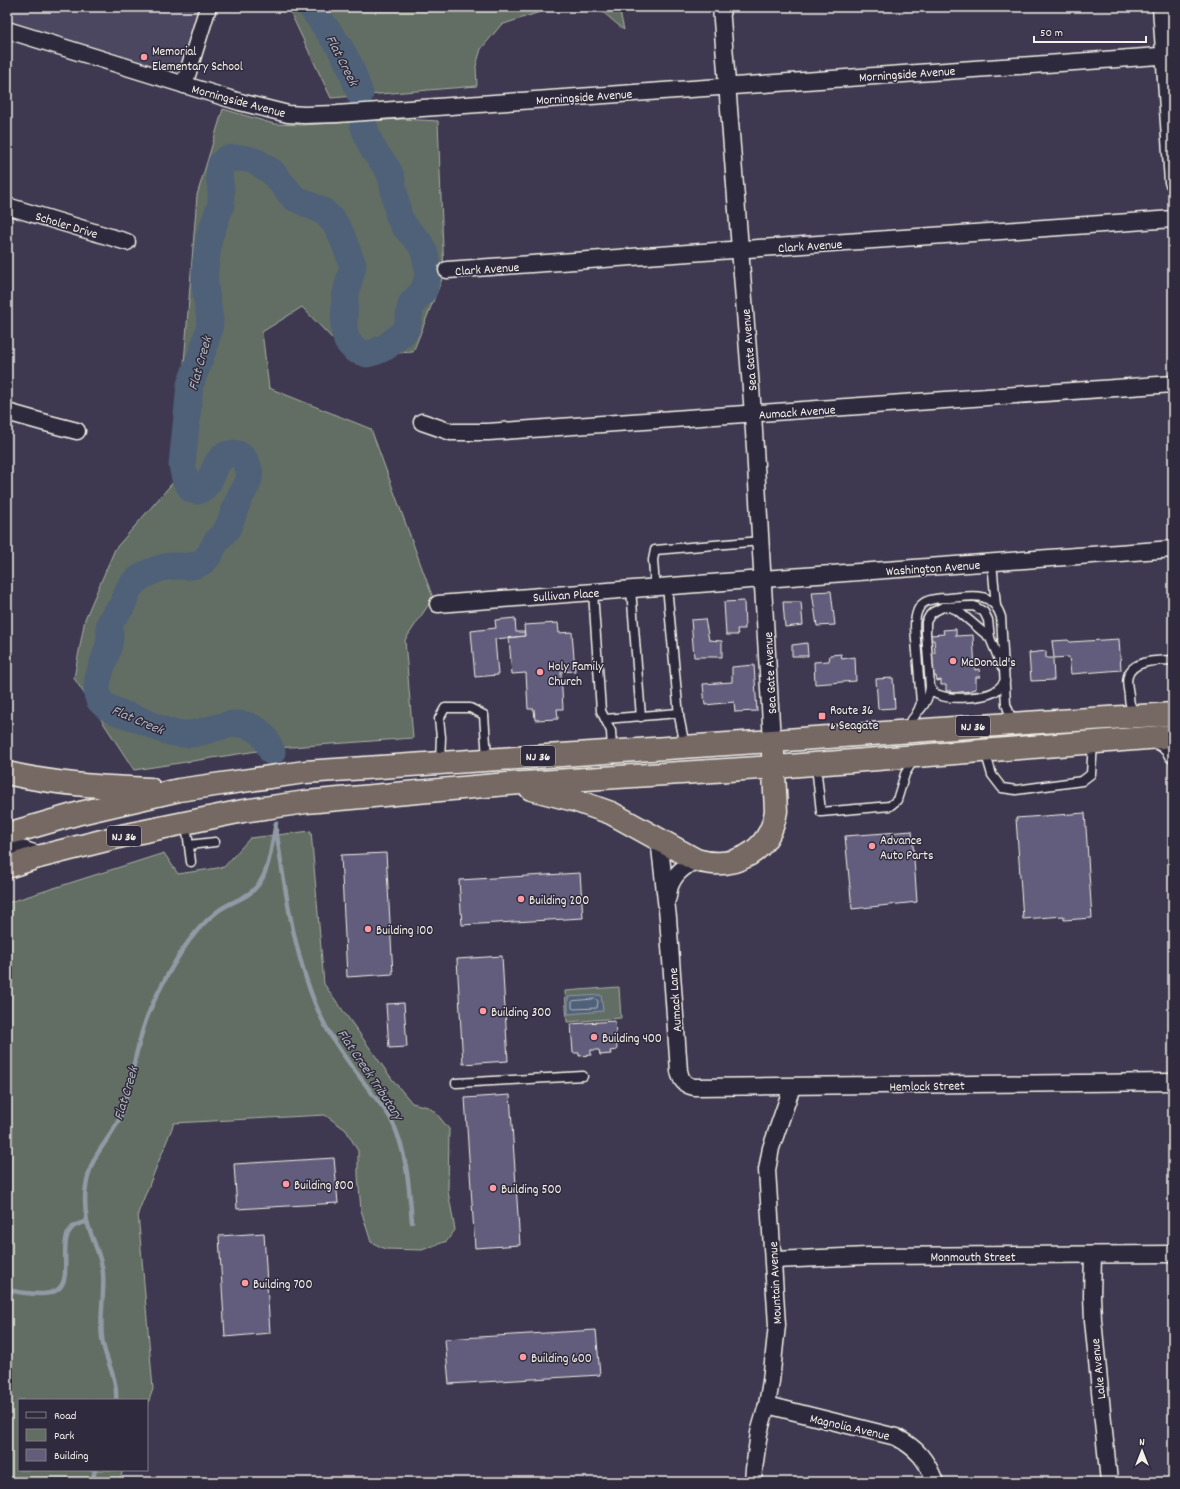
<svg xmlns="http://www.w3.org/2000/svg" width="1180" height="1489" font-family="Dekko,sans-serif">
	<rect width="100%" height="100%" fill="#3e3950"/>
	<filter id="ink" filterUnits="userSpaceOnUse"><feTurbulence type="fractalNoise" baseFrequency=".025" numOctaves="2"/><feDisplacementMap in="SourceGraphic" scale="8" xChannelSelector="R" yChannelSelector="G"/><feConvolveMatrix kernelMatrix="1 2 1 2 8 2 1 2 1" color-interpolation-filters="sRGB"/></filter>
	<g filter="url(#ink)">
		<polygon fill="#4c4760" points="7,7 207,7 184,85 7,30"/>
		<g fill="#626e63" stroke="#abb0a6">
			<polygon points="290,7 555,7 501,25 481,49 476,66 477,86 331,98 292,16"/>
			<polygon points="597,7 619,7 624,30"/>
			<polygon points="223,109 274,124 303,125 402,119 438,121 444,274 413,352 349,356 302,307 262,332 269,388 371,429 433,598 405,640 413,738 277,748 134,770 74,678 85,619 115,549 175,480 197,195"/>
			<polygon points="311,831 324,984 392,1079 412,1103 428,1107 436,1113 449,1129 448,1191 455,1230 447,1241 422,1250 385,1249 371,1242 361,1210 358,1175 358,1151 346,1130 325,1115 174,1123 138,1213 153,1389 147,1406 147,1400 19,1400 19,1470 123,1470 119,1482 7,1482 7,903 164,853 178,874 224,867 250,838"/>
			<polygon points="619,987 621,1018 567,1022 565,991"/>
		</g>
		<polygon fill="#4f6079" stroke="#919aa5" points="601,995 603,1011 568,1014 568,997"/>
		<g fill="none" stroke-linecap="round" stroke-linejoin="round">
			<polygon stroke="#b2b7bc" stroke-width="1" points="596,999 598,1001 597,1008 574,1009 572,1008 572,1002 573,1001"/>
			<g stroke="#919aa5" stroke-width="4.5">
				<path d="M276,828C285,892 296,970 326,1027C339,1052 358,1074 375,1097C380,1104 387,1111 391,1119C407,1151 409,1186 412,1222"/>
				<path d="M7,1290C20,1292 37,1296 50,1293C84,1286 44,1226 87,1222"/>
				<path d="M116,1400C118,1380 107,1363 103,1344C98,1321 105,1297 103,1273C101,1254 91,1238 87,1221C84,1204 84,1189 89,1173C94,1152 112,1137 120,1117C130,1088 134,1058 143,1029C151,1003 165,978 180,954C190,938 202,923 218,911C234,899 252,899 263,877C271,861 272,841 276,823"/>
				<polyline points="92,1482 95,1470"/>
			</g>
			<g stroke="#4f6079" stroke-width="27">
				<polyline points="311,7 339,46 350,66 360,94"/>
				<path d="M272,752C267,739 261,729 246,725C227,720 206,734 187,734C165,735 153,724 133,717C123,714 111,711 103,704C99,701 97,696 97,691C96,675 106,659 109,644C111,637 109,630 110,623C112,616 118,612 122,606C125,600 126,593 130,587C139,575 159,567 173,566C183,566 193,568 202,562C210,557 211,550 216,542C219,537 224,534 227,529C232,520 234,510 238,501C242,491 252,481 249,470C247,460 240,451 229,454C212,457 215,486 197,491L192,490L185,479L182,465L190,385L204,347L209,329L210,321L205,286V269L209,238L221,204V190L219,175L221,164L226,159L238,158L248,159L257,162L272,172L294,198L323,211L334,222L341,234L353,265L345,297L344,326L345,334L347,341L355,350L367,354L375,352L386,347L404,332L407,327L411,304L424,290L428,276V268L424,251L419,242L404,226L399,217L391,176C387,166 380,159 374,151C369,142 366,133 363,123"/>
			</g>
		</g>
		<g fill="#625d7b" stroke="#f4f1e8">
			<polygon points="831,591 835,625 817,626 812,592"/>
			<polygon points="744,601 745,629 737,629 738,635 726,635 724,602"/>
			<polygon points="783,602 801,602 803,625 785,627"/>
			<polygon points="515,618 516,632 524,632 525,636 495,639 498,675 475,677 471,631 496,628 495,620"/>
			<polygon points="705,619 709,640 722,641 722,657 694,657 691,620"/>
			<polygon points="558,623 559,633 572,632 575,671 561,672 563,709 557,709 558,719 535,720 534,709 528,709 526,673 512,674 509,638 525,636 524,625"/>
			<polygon points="956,629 956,636 973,635 975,670 979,669 980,677 976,677 976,689 971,690 971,691 951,693 951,691 946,691 946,685 941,685 941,680 937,681 936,676 932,676 931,653 935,653 934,640 930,640 930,635 944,634 943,630"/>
			<polygon points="1119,639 1121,670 1071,674 1069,657 1054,658 1052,641 1068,640 1070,642"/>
			<polygon points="807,643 808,656 792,656 792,645"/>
			<polygon points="1046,651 1046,658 1053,658 1054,680 1031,681 1029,653"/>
			<polygon points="841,654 842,659 855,657 856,681 815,684 814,662 829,661 830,655"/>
			<polygon points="754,665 757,711 735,712 734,702 705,705 703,684 732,682 732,667"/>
			<polygon points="893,678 895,708 878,709 876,679"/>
			<polygon points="1085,813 1092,918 1064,920 1064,916 1023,919 1016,818"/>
			<polygon points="912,831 917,902 852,909 845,836"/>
			<polygon points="386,853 393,974 347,977 341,855"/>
			<polygon points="580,873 583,918 462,925 459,880"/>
			<polygon points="502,956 508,1061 463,1064 457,959"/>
			<polygon points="404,1003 407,1047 389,1048 386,1004"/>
			<polygon points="615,1021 617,1050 610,1051 611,1054 600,1055 599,1050 591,1050 591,1055 579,1056 579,1053 573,1053 571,1024"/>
			<polygon points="510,1095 520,1245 475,1248 465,1098"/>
			<polygon points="334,1158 338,1203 237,1209 234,1164"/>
			<polygon points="264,1233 270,1333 225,1337 219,1236"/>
			<polygon points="596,1330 600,1375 449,1384 445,1339"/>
		</g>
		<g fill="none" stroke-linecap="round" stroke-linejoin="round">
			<g stroke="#f4f1e8" stroke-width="11">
				<g id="service">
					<polyline points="992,562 996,606"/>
					<polyline points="667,586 679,716 685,746"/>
					<polyline points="655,587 653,560 655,550 761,541"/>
					<polyline points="631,589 641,717"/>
					<polyline points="593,592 601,711 611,731 612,750"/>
					<polyline points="950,607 957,610 990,638"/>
					<path d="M930,687C932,691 934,694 939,695C951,700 982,698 994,692C999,689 1002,685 1005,681"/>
					<path d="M920,710C926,703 929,697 930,687L926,633V622L930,615L933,612L943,607L974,606L984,612L988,620L990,638L1002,667"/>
					<path d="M1138,713C1130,708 1129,703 1129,695C1128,689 1126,681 1128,676C1133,659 1160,661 1173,660"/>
					<polyline points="605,719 679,713"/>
					<path d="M906,726C914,719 918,713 921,703L915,627C915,618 916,607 925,602C932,598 942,598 949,598C972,596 992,590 1001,617L1006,704L1010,715L1016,720"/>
					<polyline points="985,751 992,775 1002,788 1016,790 1082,781 1091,774 1093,743"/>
					<polyline points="440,762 441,737 439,719 445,708 470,708 484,715 487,758"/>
					<polyline points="816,765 821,812 890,806 897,800 905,774 914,759"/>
					<polyline points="186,823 191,862"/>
					<polyline points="189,845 215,842"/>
					<polyline points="456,1083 583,1076"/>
				</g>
			</g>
			<g stroke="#f4f1e8" stroke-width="19">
				<g id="minor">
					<polyline points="721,7 753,414 772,741"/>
					<polyline points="1161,7 1173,182"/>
					<polyline points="7,30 240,102 288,114 304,115 337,114 1173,55"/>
					<polyline points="184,85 208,7"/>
					<polyline points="7,206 127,242"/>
					<polyline points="447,270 1173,219"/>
					<polyline points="7,412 46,423 77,431"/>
					<polyline points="422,422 451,432 488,432 1173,384"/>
					<polyline points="438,604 763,579 1173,549"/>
					<path d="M1150,738C1162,742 1167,744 1173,755"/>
					<path d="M659,839L668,918L679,1071C681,1080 684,1085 694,1087L1173,1082"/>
					<path d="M668,897C669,878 681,868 696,860"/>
					<polyline points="1093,1255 1092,1296 1093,1320 1109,1482"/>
					<polyline points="774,1260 868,1256 1173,1254"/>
					<path d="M767,1405L896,1437C917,1448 927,1460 935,1482"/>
					<polyline points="753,1482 754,1469 759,1433 767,1405 771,1381 777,1325 767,1170 771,1148 792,1087"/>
				</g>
			</g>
			<g stroke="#f4f1e8" stroke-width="25">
				<path id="secondary" d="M7,839C14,851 26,854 38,857"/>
			</g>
			<g stroke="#f4f1e8" stroke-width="25">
				<g id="trunk">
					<path d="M7,773C54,784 102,787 150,789"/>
					<path d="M531,789L574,800L611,813L696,860C735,871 770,852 776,811L773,753"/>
					<polyline points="7,834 80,813 179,790 305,772 772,741 1025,723 1173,714"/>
					<polyline points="7,867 38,857 126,835 243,811 306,802 507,784 775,767 1173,736"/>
				</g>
			</g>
			<use href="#service" stroke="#2f2a3d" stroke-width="8"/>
			<use href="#minor" stroke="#2f2a3d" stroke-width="16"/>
			<use href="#secondary" stroke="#2f2a3d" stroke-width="22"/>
			<use href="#trunk" stroke="#766964" stroke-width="22"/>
		</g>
	</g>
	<g fill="#ff9aa2" stroke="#2f2a3d" stroke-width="1.5">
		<circle cx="144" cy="57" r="4"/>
		<circle cx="953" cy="661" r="4"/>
		<circle cx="540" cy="672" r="4"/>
		<rect x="818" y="712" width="8" height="8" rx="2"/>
		<circle cx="872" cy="846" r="4"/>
		<circle cx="521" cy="899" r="4"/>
		<circle cx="368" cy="929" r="4"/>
		<circle cx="483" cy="1011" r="4"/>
		<circle cx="594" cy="1037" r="4"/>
		<circle cx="286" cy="1184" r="4"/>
		<circle cx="493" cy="1188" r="4"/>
		<circle cx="245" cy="1283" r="4"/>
		<circle cx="523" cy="1357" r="4"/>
	</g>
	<g text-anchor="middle" stroke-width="3" stroke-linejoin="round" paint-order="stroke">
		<g fill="#2f2a3d" stroke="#b9b5b5" stroke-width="1">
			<rect x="956" y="716" width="34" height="20" rx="3"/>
			<rect x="521" y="746" width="34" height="20" rx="3"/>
			<rect x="107" y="826" width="34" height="20" rx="3"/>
		</g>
		<g font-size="12" font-weight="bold" fill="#f4f1e8">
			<text x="973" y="730">NJ 36</text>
			<text x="538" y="760">NJ 36</text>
			<text x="124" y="840">NJ 36</text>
		</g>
		<g font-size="13" fill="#f4f1e8" stroke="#2f2a3d" text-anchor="start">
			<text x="152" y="55">Memorial<tspan x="152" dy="15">Elementary School</tspan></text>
			<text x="961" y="666">McDonald's</text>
			<text x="548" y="670">Holy Family<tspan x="548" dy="15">Church</tspan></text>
			<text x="830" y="714">Route 36<tspan x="830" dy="15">&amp; Seagate</tspan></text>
			<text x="880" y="844">Advance<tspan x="880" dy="15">Auto Parts</tspan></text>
			<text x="529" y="904">Building 200</text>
			<text x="376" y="934">Building 100</text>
			<text x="491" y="1016">Building 300</text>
			<text x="602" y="1042">Building 400</text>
			<text x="294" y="1189">Building 800</text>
			<text x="501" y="1193">Building 500</text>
			<text x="253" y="1288">Building 700</text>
			<text x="531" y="1362">Building 600</text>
		</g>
		<g font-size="13" fill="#f4f1e8" stroke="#2f2a3d">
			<text transform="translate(907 73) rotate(-4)" y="5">Morningside Avenue</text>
			<text transform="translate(584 96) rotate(-4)" y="5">Morningside Avenue</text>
			<text transform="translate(239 100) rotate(15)" y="5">Morningside Avenue</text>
			<text transform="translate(67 224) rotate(17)" y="5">Scholer Drive</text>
			<text transform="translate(810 245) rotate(-4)" y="5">Clark Avenue</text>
			<text transform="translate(487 268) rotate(-4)" y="5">Clark Avenue</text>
			<text transform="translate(748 350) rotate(-95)" y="5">Sea Gate Avenue</text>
			<text transform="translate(797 411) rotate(-4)" y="5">Aumack Avenue</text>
			<text transform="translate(933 567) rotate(-4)" y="5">Washington Avenue</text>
			<text transform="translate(566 594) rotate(-4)" y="5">Sullivan Place</text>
			<text transform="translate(769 673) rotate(-93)" y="5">Sea Gate Avenue</text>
			<text transform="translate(674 1000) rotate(-94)" y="5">Aumack Lane</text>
			<text transform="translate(927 1085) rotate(-1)" y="5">Hemlock Street</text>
			<text x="973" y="1261">Monmouth Street</text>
			<text transform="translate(774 1283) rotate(-93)" y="5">Mountain Avenue</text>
			<text transform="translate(1097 1369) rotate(-96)" y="5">Lake Avenue</text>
			<text transform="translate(850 1426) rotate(13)" y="5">Magnolia Avenue</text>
		</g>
		<g font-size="14" font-style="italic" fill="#b2b7bc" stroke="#2f2a3d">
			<text transform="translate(343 60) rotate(63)" y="5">Flat Creek</text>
			<text transform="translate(199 363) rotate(-74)" y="5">Flat Creek</text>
			<text transform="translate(138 719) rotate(23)" y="5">Flat Creek</text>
			<text transform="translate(371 1074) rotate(56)" y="5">Flat Creek Tributary</text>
			<text transform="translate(125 1093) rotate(-73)" y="5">Flat Creek</text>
		</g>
	</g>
	<rect width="1180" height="1489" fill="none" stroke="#2f2a3d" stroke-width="24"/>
	<rect x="12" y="12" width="1156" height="1465" fill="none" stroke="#f4f1e8" stroke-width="1.5" filter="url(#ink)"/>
	<rect x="18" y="1399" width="130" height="72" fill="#2f2a3d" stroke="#7e7a81"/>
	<rect x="26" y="1412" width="20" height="6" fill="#2f2a3d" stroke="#7e7a81"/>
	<text x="54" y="1419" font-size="12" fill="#f4f1e8">Road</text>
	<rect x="26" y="1429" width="20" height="12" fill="#626e63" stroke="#7e7a81"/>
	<text x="54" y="1439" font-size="12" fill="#f4f1e8">Park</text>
	<rect x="26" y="1449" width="20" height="12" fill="#625d7b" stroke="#7e7a81"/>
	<text x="54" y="1459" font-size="12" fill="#f4f1e8">Building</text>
	<g transform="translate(1142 1451)" stroke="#2f2a3d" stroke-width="3" paint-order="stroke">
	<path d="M0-3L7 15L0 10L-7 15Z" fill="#f4f1e8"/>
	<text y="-6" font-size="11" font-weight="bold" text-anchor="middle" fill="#f4f1e8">N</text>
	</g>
	<path d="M1034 36v6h112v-6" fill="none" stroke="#f4f1e8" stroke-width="2"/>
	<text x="1040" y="36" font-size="12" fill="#f4f1e8" stroke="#2f2a3d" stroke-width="3" paint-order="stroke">50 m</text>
</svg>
